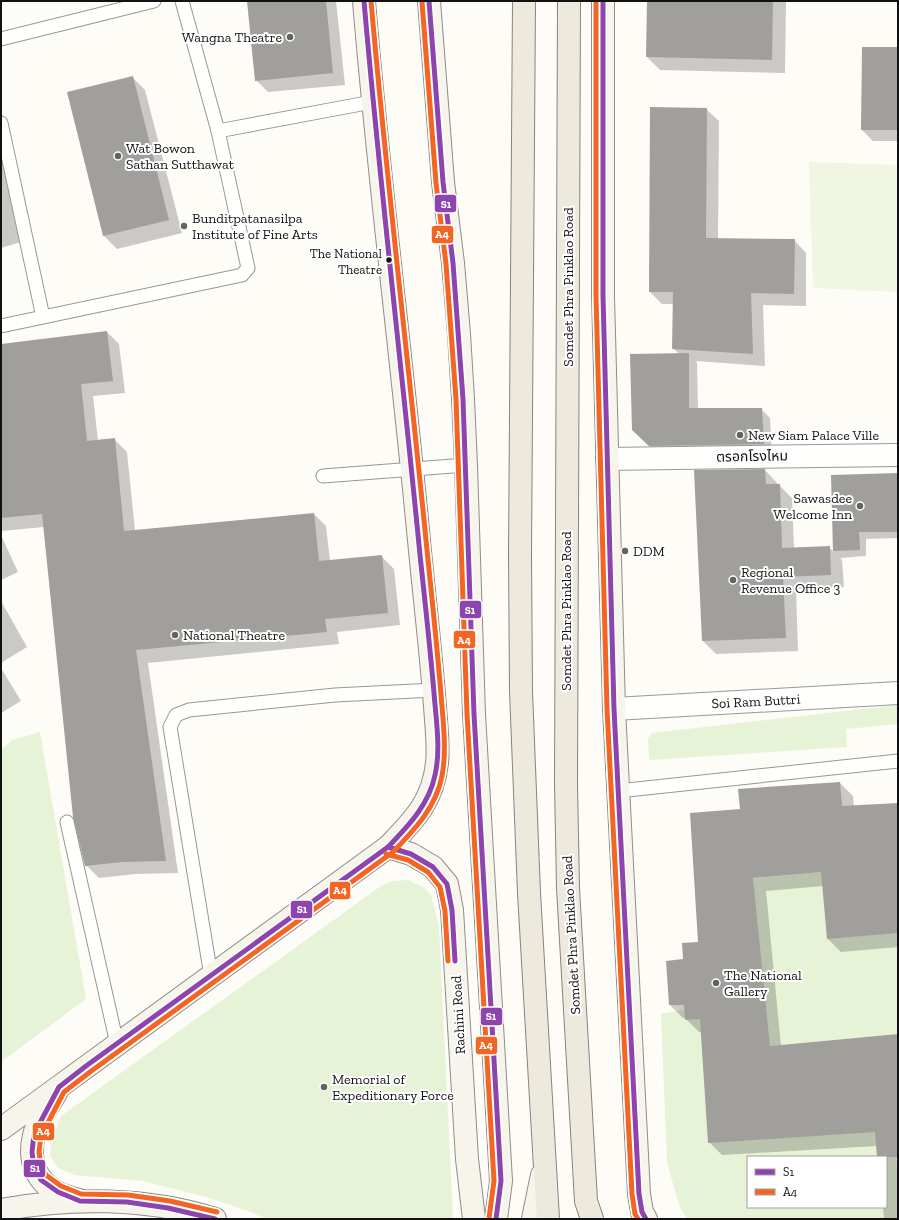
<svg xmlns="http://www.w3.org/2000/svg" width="899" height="1220" font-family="'Zilla Slab','Noto Sans Thai',serif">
	<rect width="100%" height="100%" fill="#fdfcf7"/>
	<g fill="#e7f3d7" fill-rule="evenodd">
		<polygon points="898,705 898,724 846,729 847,747 649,760 648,739 652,733"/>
		<polygon points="40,732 86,999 1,1062 1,750 12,740"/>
		<polygon points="821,872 827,939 897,933 898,943 898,1034 770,1046 753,879"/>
		<polygon points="408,880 423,887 431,895 439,926 453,1219 266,1219 251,1212 206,1197 143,1181 74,1175 58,1168 50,1156 51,1140 61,1116 381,886 393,881"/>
		<path d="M715,1004L738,1127L888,1117L898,1174V1219H688L680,1208L667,1163L661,1014ZM748,1157H886V1207H748Z"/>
	</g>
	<polygon fill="#f0f6e1" points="809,162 898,165 898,292 813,288"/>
	<g fill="#0003">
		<polygon points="248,1 336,1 345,85 268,92 256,80"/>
		<polygon points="648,1 786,1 785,73 660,70 647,57"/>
		<polygon points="898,48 898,141 873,141 862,130"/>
		<polygon points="132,77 145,90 182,233 117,249 104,236 68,93"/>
		<polygon points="706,109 719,121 718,239 794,240 806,253 806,306 763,305 765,366 696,361 697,363 698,409 761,409 770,418 772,453 659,455 642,439 679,354 673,348 674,304 662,304 650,292"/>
		<polygon points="1,155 21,242 1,248"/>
		<polygon points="107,332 119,344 125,393 93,396 98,441 114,439 127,452 135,531 314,514 326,526 330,561 381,556 394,569 400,625 337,632 339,644 148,663 178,873 135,874 99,878 86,865 44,527 1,531 1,345"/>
		<polygon points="765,470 777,483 778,485 779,485 792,498 794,548 829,547 834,552 832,476 898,474 898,538 866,539 866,556 840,558 842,560 844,587 796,589 798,651 716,654 703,641"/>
		<polygon points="1,535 18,572 1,580"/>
		<polygon points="1,601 27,647 1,663"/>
		<polygon points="1,668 21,701 1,713"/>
		<polygon points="840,783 853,796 854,806 898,804 898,947 841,952 828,939 823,886 766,891 781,1046 898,1035 898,1219 884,1219 883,1207 886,1207 886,1157 878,1157 877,1146 722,1155 709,1142 701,1032 699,1032 686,1019 686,1018 683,1018 670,1005 684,960 699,943 741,810"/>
	</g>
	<g fill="#a19f9c">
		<polygon points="247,1 326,1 333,73 255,81"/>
		<polygon points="647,1 773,1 772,60 646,57"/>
		<polygon points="862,47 898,47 898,130 861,130"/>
		<polygon points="133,76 169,220 103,236 67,92"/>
		<polygon points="650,107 707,108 706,238 795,239 794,294 751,293 753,354 672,349 673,292 649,292"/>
		<polygon points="107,331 113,381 81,384 87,441 115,438 124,531 314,513 319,561 382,555 388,613 325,619 327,632 136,650 166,861 122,862 85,866 73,817 42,514 1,518 1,344"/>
		<polygon points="689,353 689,408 762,408 764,444 649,446 632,430 630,354"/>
		<polygon points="765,469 766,484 780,484 782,548 830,546 831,575 783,577 786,638 702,641 694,470"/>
		<polygon points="898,473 898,532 859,532 860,550 833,551 831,475"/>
		<polygon points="840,782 842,806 898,803 898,933 827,939 821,872 753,878 770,1046 898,1034 898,1157 877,1157 875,1132 708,1143 700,1019 685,1020 684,1005 669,1005 666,961 683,959 682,943 698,942 690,813 740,809 738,789"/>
	</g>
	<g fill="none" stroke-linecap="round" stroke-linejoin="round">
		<g stroke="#979795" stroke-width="15">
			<g id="lane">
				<polyline points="182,1 218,131"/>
				<polyline points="1,39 154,1"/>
				<polyline points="1,123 43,317"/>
				<polyline points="1,326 242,275 248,268 218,131 372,102"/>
				<polyline points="323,476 466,465"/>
				<polyline points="618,791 898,761"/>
				<polyline points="67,822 117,1044"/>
				<polyline points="211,976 170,727 176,715 189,710 335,695 434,690"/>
			</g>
		</g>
		<g stroke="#979795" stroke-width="24">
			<g id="street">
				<polyline points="607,459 898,455"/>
				<polyline points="614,709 898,693"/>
			</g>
		</g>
		<g stroke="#8e8d8b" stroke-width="24">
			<g id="secondary">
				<polyline points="429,1 443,182 453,263 459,334 463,399 466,465 474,714 501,1181 496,1219"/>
				<polyline points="603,1 603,296 614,709 639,1194 642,1212 646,1219"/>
				<polyline points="388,847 411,854 433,867 447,884 452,910 467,1159 474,1219"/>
				<path d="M56,1093C48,1106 38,1120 34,1135C28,1159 35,1181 58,1193C65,1196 72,1198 79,1200"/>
				<path d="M1,1129L388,847C413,821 433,802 437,763C439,747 436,723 435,706C431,654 425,602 420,551C403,367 379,184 364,1"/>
				<path d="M1,1210C69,1197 148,1197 215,1219"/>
				<polyline points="533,1219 542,1175"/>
			</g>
		</g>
		<g stroke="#858482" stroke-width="24">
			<g id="primary">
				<polyline points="524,1 520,555 521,691 529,893 548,1219"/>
				<polyline points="569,1 566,784 568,888 586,1201 592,1219"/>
			</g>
		</g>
		<use href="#lane" stroke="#fffffe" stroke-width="13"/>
		<use href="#street" stroke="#fffffe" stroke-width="22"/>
		<use href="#secondary" stroke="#f6f4eb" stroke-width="22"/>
		<use href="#primary" stroke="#ede9dc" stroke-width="22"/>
		<g stroke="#fff" stroke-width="8">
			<g id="bus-1">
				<polyline points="429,1 443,182 453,263 463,399 474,714 501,1181 496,1219"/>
				<polyline points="603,1 603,296 614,709 639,1194 642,1212 646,1219"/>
				<polyline points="388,847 411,854 433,867 447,884 452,910 455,961"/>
				<path d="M215,1219L168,1208L127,1202L80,1201L58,1192L41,1180L34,1167L32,1152L34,1134L59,1087L86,1066L388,847C408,826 429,805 435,775C441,749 436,720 434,693C430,647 425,601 420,555C402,370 380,186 364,1"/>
			</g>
		</g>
		<g stroke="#fff" stroke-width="8">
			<g id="bus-2">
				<polyline points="596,1 596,296 607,709 632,1194 635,1214 638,1219"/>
				<polyline points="422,2 436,183 446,264 456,399 467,714 494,1181 489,1218"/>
				<polyline points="386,854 408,860 428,872 440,887 445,911 448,961"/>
				<path d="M217,1212L170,1201L128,1195L81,1194L61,1186L46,1175L41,1165L39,1152L41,1136L64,1092L90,1072L393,852C414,830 436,808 442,776C447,749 443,721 441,694C437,646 432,598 427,550C409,367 387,184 371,1"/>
			</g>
		</g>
		<use href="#bus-1" stroke="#8e44ad" stroke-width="5"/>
		<use href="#bus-2" stroke="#f26522" stroke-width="5"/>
	</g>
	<g fill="#646362" stroke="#fff" stroke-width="1.5">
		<circle cx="290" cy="37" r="4"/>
		<circle cx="118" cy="156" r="4"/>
		<circle cx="184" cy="226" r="4"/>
		<circle cx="740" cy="435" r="4"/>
		<circle cx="860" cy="506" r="4"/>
		<circle cx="625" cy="551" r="4"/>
		<circle cx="733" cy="580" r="4"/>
		<circle cx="175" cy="635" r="4"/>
		<circle cx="716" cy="983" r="4"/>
		<circle cx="324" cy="1087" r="4"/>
	</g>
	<circle fill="#111" stroke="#fff" stroke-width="1.5" cx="389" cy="260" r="3.5"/>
	<g text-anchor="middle" stroke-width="4" stroke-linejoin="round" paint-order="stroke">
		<g font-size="13" fill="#111" stroke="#fff" text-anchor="end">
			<text x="382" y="258">The National<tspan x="382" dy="16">Theatre</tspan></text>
		</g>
		<g font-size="14" fill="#111" stroke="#fff" text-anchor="start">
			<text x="282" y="42" text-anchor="end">Wangna Theatre</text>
			<text x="126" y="153">Wat Bowon<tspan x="126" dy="16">Sathan Sutthawat</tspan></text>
			<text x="192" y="223">Bunditpatanasilpa<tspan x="192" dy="16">Institute of Fine Arts</tspan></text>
			<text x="748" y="440">New Siam Palace Ville</text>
			<text x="852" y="503" text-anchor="end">Sawasdee<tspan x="852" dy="16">Welcome Inn</tspan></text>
			<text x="633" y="556">DDM</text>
			<text x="741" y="577">Regional<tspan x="741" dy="16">Revenue Office 3</tspan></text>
			<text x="183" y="640">National Theatre</text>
			<text x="724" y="980">The National<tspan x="724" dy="16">Gallery</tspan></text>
			<text x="332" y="1084">Memorial of<tspan x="332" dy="16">Expeditionary Force</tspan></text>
		</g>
		<g font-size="14" fill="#111" stroke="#fff">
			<text transform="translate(568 287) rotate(-90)" y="5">Somdet Phra Pinklao Road</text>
			<text transform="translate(752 456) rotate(-1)" y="5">ตรอกโรงไหม</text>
			<text transform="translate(566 611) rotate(-90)" y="5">Somdet Phra Pinklao Road</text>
			<text transform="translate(756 701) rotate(-3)" y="5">Soi Ram Buttri</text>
			<text transform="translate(571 935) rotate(-93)" y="5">Somdet Phra Pinklao Road</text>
			<text transform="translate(458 1015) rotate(-93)" y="5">Rachini Road</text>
		</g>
	</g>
	<g stroke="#fff" stroke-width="1.5">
		<rect x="434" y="194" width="23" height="19" rx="4" fill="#8e44ad"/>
		<rect x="431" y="225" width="23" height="19" rx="4" fill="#f26522"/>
		<rect x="459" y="600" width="23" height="19" rx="4" fill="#8e44ad"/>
		<rect x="453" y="630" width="23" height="19" rx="4" fill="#f26522"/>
		<rect x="329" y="881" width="22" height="19" rx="4" fill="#f26522"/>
		<rect x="290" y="900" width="23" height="19" rx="4" fill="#8e44ad"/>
		<rect x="480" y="1007" width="23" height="19" rx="4" fill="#8e44ad"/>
		<rect x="475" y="1036" width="23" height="19" rx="4" fill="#f26522"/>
		<rect x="32" y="1122" width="23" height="19" rx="4" fill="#f26522"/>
		<rect x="23" y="1159" width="23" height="19" rx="4" fill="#8e44ad"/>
	</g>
	<g font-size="11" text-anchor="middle" font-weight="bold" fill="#fff">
		<text x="446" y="208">S1</text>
		<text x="442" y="238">A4</text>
		<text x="470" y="614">S1</text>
		<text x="464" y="644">A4</text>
		<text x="340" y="894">A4</text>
		<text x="302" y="913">S1</text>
		<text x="491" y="1020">S1</text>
		<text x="486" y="1049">A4</text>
		<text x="43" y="1135">A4</text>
		<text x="35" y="1172">S1</text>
	</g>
	<rect width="899" height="1220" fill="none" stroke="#111111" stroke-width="4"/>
	<rect x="747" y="1156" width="140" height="52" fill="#ffffff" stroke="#a0a0a0"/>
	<rect x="755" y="1169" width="20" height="6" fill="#8e44ad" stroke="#a0a0a0"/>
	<text x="783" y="1176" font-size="12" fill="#111111">S1</text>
	<rect x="755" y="1189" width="20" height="6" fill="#f26522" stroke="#a0a0a0"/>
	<text x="783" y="1196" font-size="12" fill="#111111">A4</text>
</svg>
